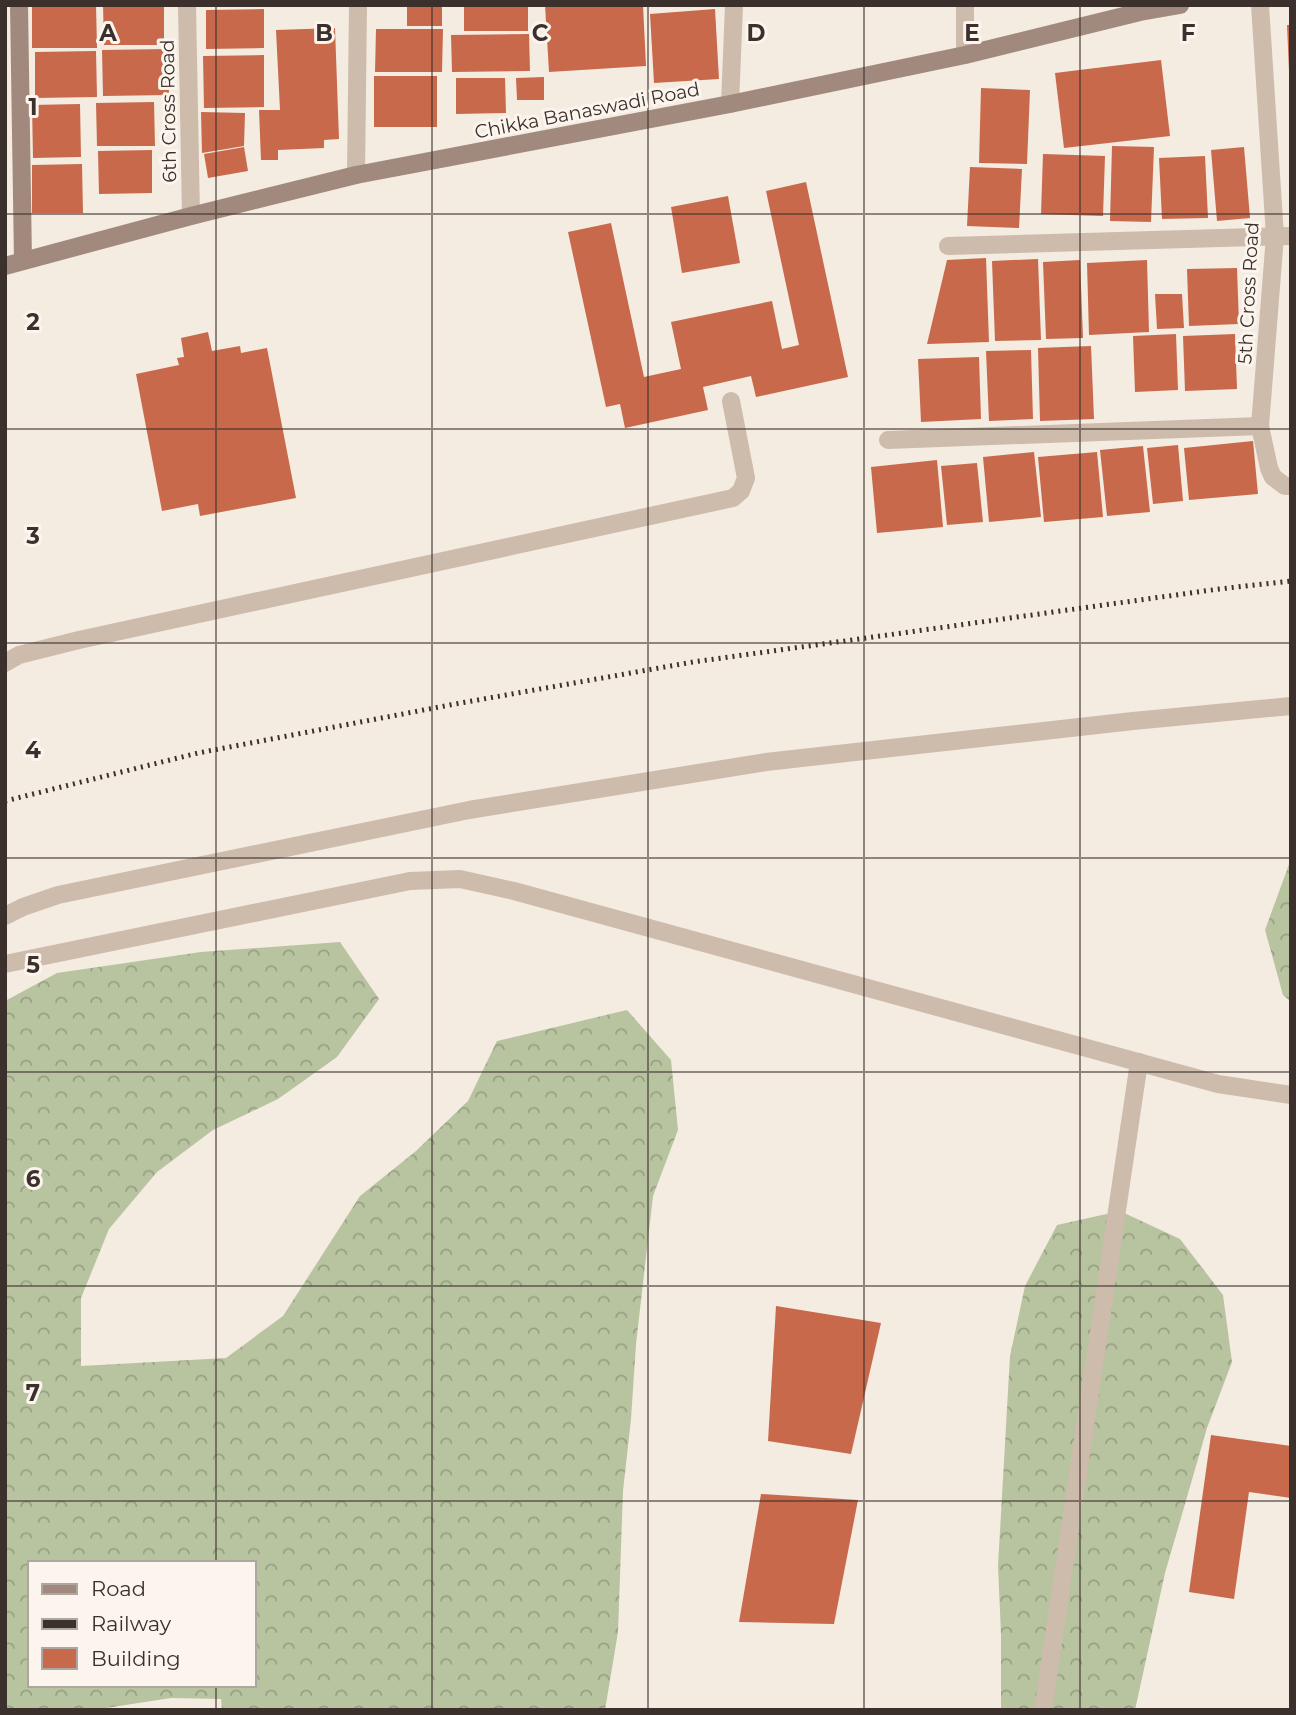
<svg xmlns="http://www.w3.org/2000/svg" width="1296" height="1715" font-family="Montserrat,sans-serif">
	<defs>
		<pattern id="forest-crowns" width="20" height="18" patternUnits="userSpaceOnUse" patternTransform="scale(1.75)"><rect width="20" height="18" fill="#b8c4a0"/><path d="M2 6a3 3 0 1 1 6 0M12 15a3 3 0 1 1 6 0" fill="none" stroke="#97a083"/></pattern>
	</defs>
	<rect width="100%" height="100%" fill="#f4ebe1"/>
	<g fill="url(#forest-crowns)" fill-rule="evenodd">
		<polygon points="1291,859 1291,1002 1283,995 1265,930"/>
		<path d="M340,942L379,999L337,1057L278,1099L213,1130L157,1172L109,1229L81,1298V1366L226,1358L283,1316L360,1196L416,1151L468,1101L497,1041L627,1010L671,1060L678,1130L653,1196L636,1344L631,1419L623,1491L618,1632L605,1710H222L221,1699L171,1698L93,1710H5V1001L57,973L201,952ZM30,1563H254V1685H30Z"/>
		<polygon points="1120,1211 1180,1239 1223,1295 1232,1362 1207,1428 1165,1573 1135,1710 1001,1710 1001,1634 998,1566 1010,1356 1025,1286 1057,1225"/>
	</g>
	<g fill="#c8694b">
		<polygon points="32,5 96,5 97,48 32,48"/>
		<polygon points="103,5 164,5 164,45 104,45"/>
		<rect x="407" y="5" width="35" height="21"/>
		<rect x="464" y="5" width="64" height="26"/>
		<polygon points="545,5 643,5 646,66 549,72"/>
		<polygon points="264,9 264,48 206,49 206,10"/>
		<polygon points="715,9 719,79 654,83 650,14"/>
		<polygon points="1287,25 1291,25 1291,71 1289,71"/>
		<polygon points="335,28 339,139 324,140 324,148 278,150 278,160 261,160 259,110 280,110 276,30"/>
		<polygon points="376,29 443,29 442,72 375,72"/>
		<polygon points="529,34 530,71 452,72 451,35"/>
		<polygon points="168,49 169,95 103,96 102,50"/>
		<polygon points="96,51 97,97 35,98 35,52"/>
		<polygon points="264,55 264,107 204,108 203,56"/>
		<polygon points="1161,60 1170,136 1064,148 1055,73"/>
		<rect x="374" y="76" width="63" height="51"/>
		<polygon points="544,77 544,100 517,100 516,78"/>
		<polygon points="456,78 505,78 506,113 456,114"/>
		<polygon points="981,88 1030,90 1027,164 979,163"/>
		<polygon points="154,102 155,146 97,146 96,103"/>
		<polygon points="80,104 81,157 33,158 32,105"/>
		<polygon points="201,112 245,113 244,146 202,153"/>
		<polygon points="1112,146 1154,147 1151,222 1110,221"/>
		<polygon points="244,147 248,171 208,178 204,154"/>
		<polygon points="1244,147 1250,218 1217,221 1211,150"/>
		<polygon points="152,150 152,193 99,194 98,151"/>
		<polygon points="1043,154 1105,156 1103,216 1041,214"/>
		<polygon points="1205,156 1208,218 1162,219 1159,158"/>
		<polygon points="82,164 83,213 32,213 32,165"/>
		<polygon points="970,167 1022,169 1019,228 967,226"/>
		<polygon points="806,182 848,377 756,397 751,376 703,387 708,410 625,428 620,404 606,407 568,232 611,223 644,377 681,369 671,322 772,301 782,349 799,345 766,191"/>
		<polygon points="728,196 740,263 682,273 671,207"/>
		<polygon points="986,258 989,342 927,344 947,260"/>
		<polygon points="1038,259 1041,340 995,341 992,261"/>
		<polygon points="1080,260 1083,338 1046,339 1043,262"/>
		<polygon points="1147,260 1149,332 1089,335 1087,263"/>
		<polygon points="1237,268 1239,324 1189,326 1187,269"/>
		<polygon points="1155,294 1182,294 1184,328 1157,329"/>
		<polygon points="208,332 212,351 240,346 241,353 267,348 296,498 200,516 198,504 162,511 136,374 179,365 177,358 184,357 181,338"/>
		<polygon points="1176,334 1178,390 1135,392 1133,336"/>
		<polygon points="1235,334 1237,389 1185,391 1183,336"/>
		<polygon points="1091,346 1094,419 1040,421 1038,348"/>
		<polygon points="1031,350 1033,419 989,421 986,351"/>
		<polygon points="979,357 981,419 921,422 918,359"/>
		<polygon points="1253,441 1258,494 1189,500 1184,448"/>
		<polygon points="1178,445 1183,501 1153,504 1147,448"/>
		<polygon points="1143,446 1150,512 1107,516 1100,450"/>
		<polygon points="1034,452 1041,517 989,522 983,457"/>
		<polygon points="1097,452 1103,517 1044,522 1038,457"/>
		<polygon points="937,460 943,527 877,533 871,467"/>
		<polygon points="977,463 983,522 947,525 941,466"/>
		<polygon points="776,1306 881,1323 851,1454 768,1441"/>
		<polygon points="1211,1435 1291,1446 1291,1498 1249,1492 1234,1599 1189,1592"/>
		<polygon points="761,1494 858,1500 834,1624 739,1622"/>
	</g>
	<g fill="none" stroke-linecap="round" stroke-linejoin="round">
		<g stroke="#cdbbac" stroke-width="18">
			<polyline points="5,663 19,655 79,640 733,498 741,491 746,478 731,401"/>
			<polyline points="5,916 23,907 58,895 469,810 766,762 1133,721 1291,706"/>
			<polyline points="5,964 410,881 460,879 514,891 1218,1084 1291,1095"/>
			<polyline points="1043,1710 1139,1062"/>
		</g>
		<g stroke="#cdbbac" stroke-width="18">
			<polyline points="187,5 191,216"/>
			<polyline points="965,5 965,55"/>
			<polyline points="1260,5 1275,236 1260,426 1269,468 1273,477 1285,486 1291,486"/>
			<polyline points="730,104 734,5"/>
			<polyline points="356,175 358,5"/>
			<polyline points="948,246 1291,236"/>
			<polyline points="888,440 1260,426"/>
		</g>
		<g stroke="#a18a7d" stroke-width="18">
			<polyline points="19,5 23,261"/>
			<polyline points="5,266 191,216 356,175 730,104 965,55 1140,12 1180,5"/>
		</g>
		<polyline stroke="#3b302b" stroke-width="5" stroke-dasharray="2 5" stroke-linecap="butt" points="5,801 198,753 455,704 693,662 1219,589 1291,581"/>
	</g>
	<path fill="none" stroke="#3b302b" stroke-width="2" stroke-opacity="0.55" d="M216,5V1563M432,5V1710M648,5V1710M864,5V1710M1080,5V1710M5,214H1291M5,429H1291M5,643H1291M5,858H1291M5,1072H1291M5,1286H1291M5,1501H1291M216,1685V1710"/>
	<g text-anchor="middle" stroke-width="6" stroke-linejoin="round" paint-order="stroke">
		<g font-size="19" fill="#3b302b" stroke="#fbf5ee">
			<text transform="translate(587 110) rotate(-11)" y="7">Chikka Banaswadi Road</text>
			<text transform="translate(168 111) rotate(-91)" y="7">6th Cross Road</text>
			<text transform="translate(1248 293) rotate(-87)" y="7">5th Cross Road</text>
		</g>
	</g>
	<g font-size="23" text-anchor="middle" font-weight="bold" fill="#3b302b" stroke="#fbf5ee" stroke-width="6" stroke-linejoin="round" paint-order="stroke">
		<text x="108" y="41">A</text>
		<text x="324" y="41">B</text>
		<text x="540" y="41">C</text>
		<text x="756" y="41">D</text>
		<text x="972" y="41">E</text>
		<text x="1188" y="41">F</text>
		<text x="33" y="115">1</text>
		<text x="33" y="330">2</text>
		<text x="33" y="544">3</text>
		<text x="33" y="758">4</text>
		<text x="33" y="973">5</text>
		<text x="33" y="1187">6</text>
		<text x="33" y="1401">7</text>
	</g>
	<rect width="1296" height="1715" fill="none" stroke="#3b302b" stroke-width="14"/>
	<rect x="28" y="1561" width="228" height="126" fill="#fbf5ee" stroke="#aea6a0" stroke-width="2"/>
	<rect x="42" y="1584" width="35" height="10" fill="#a18a7d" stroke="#aea6a0" stroke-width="2"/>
	<text x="91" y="1596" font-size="21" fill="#3b302b">Road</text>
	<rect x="42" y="1619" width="35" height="10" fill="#3b302b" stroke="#aea6a0" stroke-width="2"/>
	<text x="91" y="1631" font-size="21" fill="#3b302b">Railway</text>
	<rect x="42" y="1648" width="35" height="21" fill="#c8694b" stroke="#aea6a0" stroke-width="2"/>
	<text x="91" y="1666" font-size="21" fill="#3b302b">Building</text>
</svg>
